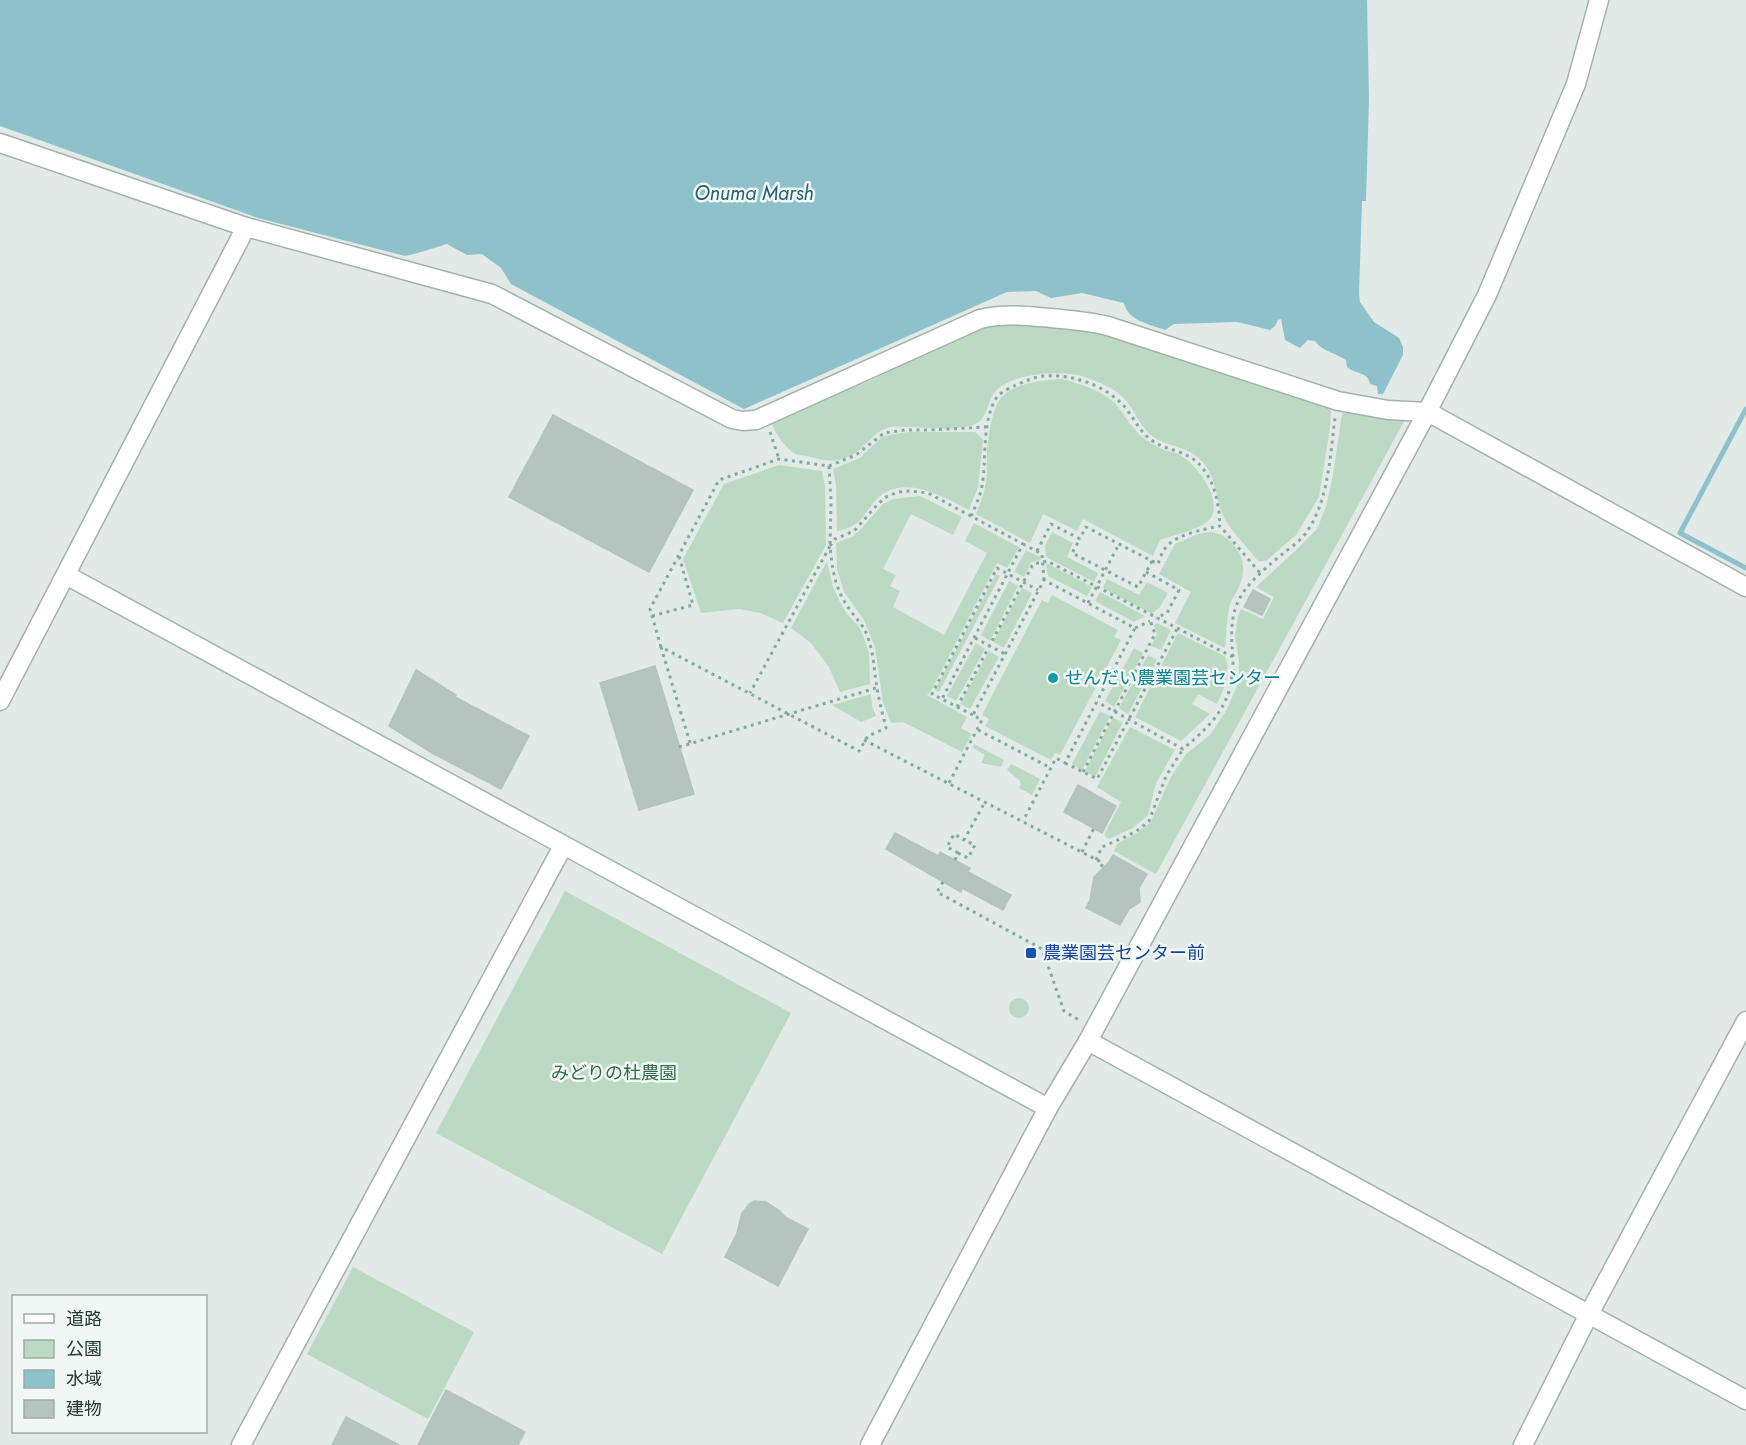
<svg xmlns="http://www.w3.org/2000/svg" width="1746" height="1445" font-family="Jost,'Noto Sans JP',sans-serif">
	<rect width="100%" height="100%" fill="#e1eae6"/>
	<g fill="#bcd9c4">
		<path d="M985,324L1090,326L1327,404L1331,410L1330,428L1319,497L1296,535L1266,561H1258C1247,547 1233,533 1224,518C1216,502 1217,482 1206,466C1191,445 1171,449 1152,436C1141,427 1136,414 1128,403C1118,389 1097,381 1081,376C1059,370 1005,373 992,396C987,405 987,417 977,423C961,432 927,427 909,427C903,427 896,426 891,427C874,430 868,445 855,453C839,464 824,461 807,456C803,455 797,455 794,453C784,447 777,434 771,424L776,416L870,381L943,343Z"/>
		<path d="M1061,379C1079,383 1107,392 1118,407C1126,417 1131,427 1141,436C1148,442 1157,447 1165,450C1169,452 1174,452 1178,454C1196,462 1228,505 1207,522C1198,529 1172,536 1160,540L1153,556L1083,519L1077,531L1043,514L1030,543L976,514C979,505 984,496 985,487C988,475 986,462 987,449C989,436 992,405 1003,396C1016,383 1043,380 1061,379Z"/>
		<polygon points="1349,411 1407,416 1156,874 1114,851 1117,844 1135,834 1150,823 1171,777 1186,754 1210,735 1226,711 1239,682 1239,661 1235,636 1238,616 1241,609 1263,619 1274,597 1256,587 1296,550 1317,529 1326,507 1333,475 1342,414"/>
		<path d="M908,432H975L983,440L978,487L969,510C942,496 901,472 875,501C861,517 862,526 837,531L836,485L833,469L860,458L882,437L894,434Z"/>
		<polygon points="779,465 822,471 825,486 826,545 783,623 760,613 739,609 701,613 683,559 724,484"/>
		<polygon points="920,496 962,517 953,535 911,514 883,569 896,575 890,586 900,591 893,607 944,635 987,553 965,541 974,523 1019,547 1007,568 997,563 932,689 927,695 967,717 961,728 972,734 962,752 903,722 891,723 883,702 875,647 864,620 844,592 837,569 836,543 852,537 860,530 883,504 893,499"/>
		<polygon points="1052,532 1073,543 1067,557 1098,573 1094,582 1046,557 1045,546"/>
		<path d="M1211,532C1222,534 1227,537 1234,546C1245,559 1246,573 1238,589C1236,593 1233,597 1231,601C1226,616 1227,633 1225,648L1175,623L1191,592L1159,574L1175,544L1198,534Z"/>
		<polygon points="1026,550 1040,557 1041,560 1031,562 1024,577 1014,572"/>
		<polygon points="827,561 833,587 840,602 847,614 859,627 864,638 869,653 870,684 840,692 829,667 811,643 791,628"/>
		<polygon points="1046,563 1092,587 1087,596 1048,576"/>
		<polygon points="996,574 1000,576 939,692 935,690"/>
		<polygon points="1107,579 1139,595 1147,582 1168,593 1160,607 1152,614 1103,588"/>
		<polygon points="1009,581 1018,586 990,641 981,635"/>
		<polygon points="1022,588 1032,593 1004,648 993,642"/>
		<polygon points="1100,592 1145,616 1134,622 1095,601"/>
		<polygon points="1052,595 1118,630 1114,637 1121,640 1060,755 1055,753 1051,760 985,726 989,719 982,715 1042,600 1048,603"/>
		<polygon points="1157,623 1171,630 1161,650 1151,646 1157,634 1154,625"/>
		<path d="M1178,633L1224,656C1233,666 1223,693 1217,704L1198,694L1192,704L1210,714L1181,741L1135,717Z"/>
		<polygon points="976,643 985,649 956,701 947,696"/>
		<polygon points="1134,648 1143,653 1114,707 1105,701"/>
		<polygon points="989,651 999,657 970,709 960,704"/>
		<polygon points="1148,655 1157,660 1128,714 1119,708"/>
		<polygon points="871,694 872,706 876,716 861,722 832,705"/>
		<polygon points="1100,711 1110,716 1082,770 1072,764"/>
		<polygon points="1113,718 1123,722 1095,777 1085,771"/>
		<polygon points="1130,727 1175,750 1156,783 1148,815 1133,828 1109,839 1104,835 1121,802 1097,787"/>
		<polygon points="974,744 1004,760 1001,767 981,763 985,755 973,748"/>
		<polygon points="1011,764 1040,779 1032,795 1019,788 1021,784 1019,780 1007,770"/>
		<polygon points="565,891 791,1013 662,1254 436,1133"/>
		<circle cx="1019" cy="1008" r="10"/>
		<polygon points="353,1267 474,1332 428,1419 307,1354"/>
	</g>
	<path fill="#8ec1ca" d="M0,0H1367L1369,99L1366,201H1362L1359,294L1360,302L1374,322L1399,338L1403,347V355L1383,394H1378L1377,386L1370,384C1368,371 1356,375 1347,367L1346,360C1336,353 1323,352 1315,341L1308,340L1300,348L1285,340L1281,319L1278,320L1275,326L1270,330L1237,322L1174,324L1165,330C1149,324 1128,321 1124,303L1082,293L1051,298L1036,291L1007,292L744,409L511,284L501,268L482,254L467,255L447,244C433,248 419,253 405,256L258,218L0,126Z"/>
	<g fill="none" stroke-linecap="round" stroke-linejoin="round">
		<polyline stroke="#8ec1ca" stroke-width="5" points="1746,409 1680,533 1746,568"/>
	</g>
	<g fill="#b6c4bf" stroke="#b4c3bd" stroke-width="1.5">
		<polygon points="553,415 693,490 649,572 509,497"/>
		<polygon points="1253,590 1270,599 1262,615 1244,607"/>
		<polygon points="655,666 694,794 639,810 600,683"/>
		<polygon points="416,670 456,695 455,697 529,736 501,789 432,753 389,726"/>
		<polygon points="1078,785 1116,806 1102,833 1064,812"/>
		<polygon points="895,833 938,856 940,852 970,868 968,872 1011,895 1003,910 962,888 961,892 886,849"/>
		<polygon points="1113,855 1147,874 1139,888 1140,902 1129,909 1120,925 1086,908 1090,900 1094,877 1109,862"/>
		<polygon points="754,1201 766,1202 780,1211 785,1217 808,1229 778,1286 725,1257 737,1233 742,1213 749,1204"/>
		<polygon points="446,1390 525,1432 518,1445 418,1445"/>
		<polygon points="346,1417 399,1445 332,1445"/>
	</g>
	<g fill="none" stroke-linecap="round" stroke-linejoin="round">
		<g stroke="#a4b1ad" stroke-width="21">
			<g id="street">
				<path d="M0,143L246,227L492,294L732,419L743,421L756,420L980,319C1003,313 1027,316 1051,318C1070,320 1089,321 1108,326L1338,401L1388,410L1428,412L1746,587"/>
				<polyline points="0,701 246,227"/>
				<polyline points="1088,1041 1746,1400"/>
				<polyline points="241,1445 563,846"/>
				<polyline points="870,1445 1048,1108 1088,1041 1424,418 1487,295 1576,84 1599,0"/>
			</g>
		</g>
		<g stroke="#a1b4ad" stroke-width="21">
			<g id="secondary">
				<polyline points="66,575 1048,1108"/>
				<polyline points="1523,1445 1589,1314 1746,1021"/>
			</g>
		</g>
		<g stroke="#84aa9e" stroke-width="3" stroke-dasharray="3 4.5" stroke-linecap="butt">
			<polyline points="770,432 779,459"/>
			<polyline points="829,466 856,455 884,433 905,430 928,430 986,427"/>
			<path d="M971,516C975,507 980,497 982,486C987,459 981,421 997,397C1001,392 1010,388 1016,385C1026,381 1036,376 1046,376C1072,374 1103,385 1121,403C1132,413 1137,429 1150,439C1168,453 1188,448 1204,470C1216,486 1219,506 1220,526"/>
			<polyline points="1023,544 1042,554 1044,580"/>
			<polyline points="830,546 835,539 854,531 878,504 886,497 898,492 909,491 928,493 1023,544 942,699"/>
			<polyline points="1037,551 1051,524 1080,539 1072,553 1138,587 1152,561 1086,527 1080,539"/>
			<path d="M1152,561L1158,564C1160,558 1162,552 1166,547C1177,534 1205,529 1220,526L1260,573"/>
			<polyline points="1146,572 1179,590 1167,613 1156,618"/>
			<polyline points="1088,603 1119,544"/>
			<polyline points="652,616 693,605 679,556"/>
			<polyline points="1135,628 1150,621"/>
			<polyline points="975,638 1005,654"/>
			<polyline points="661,647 650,609 719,480 779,459 829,466 831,502 830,544"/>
			<path d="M1233,657C1227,602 1241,589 1281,555C1290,548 1302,540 1308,530C1329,498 1330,455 1335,418"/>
			<path d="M957,707L1033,564L1047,561L1233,657C1234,702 1216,721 1183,749L1097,702"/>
			<polyline points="973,715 932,694 997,568 1038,590"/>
			<polyline points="978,730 1051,768"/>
			<polyline points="864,740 1103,863 1101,867 1104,868"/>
			<path d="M690,743L661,647L859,751L868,736L886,728C883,715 879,701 877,688C874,671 874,654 868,638C864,625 855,618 848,607C835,589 832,568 830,546L750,693"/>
			<polyline points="679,747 876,688"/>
			<polyline points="1065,763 1097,779 1177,629"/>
			<polyline points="1083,772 1155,634 1150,620"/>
			<polyline points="949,783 982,720 973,715 1044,580 1135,628 1065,763 1056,758 1023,821"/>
			<polyline points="1082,852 1094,828"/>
			<polyline points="958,853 947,847 954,834 964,840"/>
			<polyline points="955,860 958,853 968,858 975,845 964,840 985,802"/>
			<polyline points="1096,860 1102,847 1125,837 1138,830 1149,821 1166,776 1183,749"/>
			<polyline points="943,882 937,892 1042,949 1064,1011 1079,1020"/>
		</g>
		<use href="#street" stroke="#fff" stroke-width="18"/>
		<use href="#secondary" stroke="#fff" stroke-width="18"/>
	</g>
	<circle fill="#0f9aa8" stroke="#f1f7f4" stroke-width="2" cx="1053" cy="678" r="6"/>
	<rect fill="#1a4fb4" stroke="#f1f7f4" stroke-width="2" x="1025" y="947" width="12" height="12" rx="3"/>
	<g text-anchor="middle" stroke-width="5" stroke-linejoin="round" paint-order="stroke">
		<g font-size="18" fill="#0d838f" stroke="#f1f7f4" text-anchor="start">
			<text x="1065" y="684">せんだい農業園芸センター</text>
		</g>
		<g font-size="18" fill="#164399" stroke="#f1f7f4" text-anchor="start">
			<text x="1043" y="959">農業園芸センター前</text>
		</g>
		<g font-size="18" fill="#316b48" stroke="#f1f7f4">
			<text x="614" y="1079">みどりの杜農園</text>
		</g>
		<g font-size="20" font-style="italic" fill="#23626e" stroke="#f1f7f4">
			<text x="754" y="200">Onuma Marsh</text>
		</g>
	</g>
	<rect x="12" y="1295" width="195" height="138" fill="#f1f7f4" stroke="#9faba7" stroke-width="1.5"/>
	<rect x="24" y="1314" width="30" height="9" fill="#ffffff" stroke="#9faba7" stroke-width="1.5"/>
	<text x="66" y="1325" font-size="18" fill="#233933">道路</text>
	<rect x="24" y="1340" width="30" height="18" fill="#bcd9c4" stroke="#9faba7" stroke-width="1.5"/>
	<text x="66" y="1355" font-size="18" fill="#233933">公園</text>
	<rect x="24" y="1370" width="30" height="18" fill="#8ec1ca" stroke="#9faba7" stroke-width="1.5"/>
	<text x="66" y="1385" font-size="18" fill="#233933">水域</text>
	<rect x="24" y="1400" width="30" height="18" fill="#b6c4bf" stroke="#9faba7" stroke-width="1.5"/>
	<text x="66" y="1415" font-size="18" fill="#233933">建物</text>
</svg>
